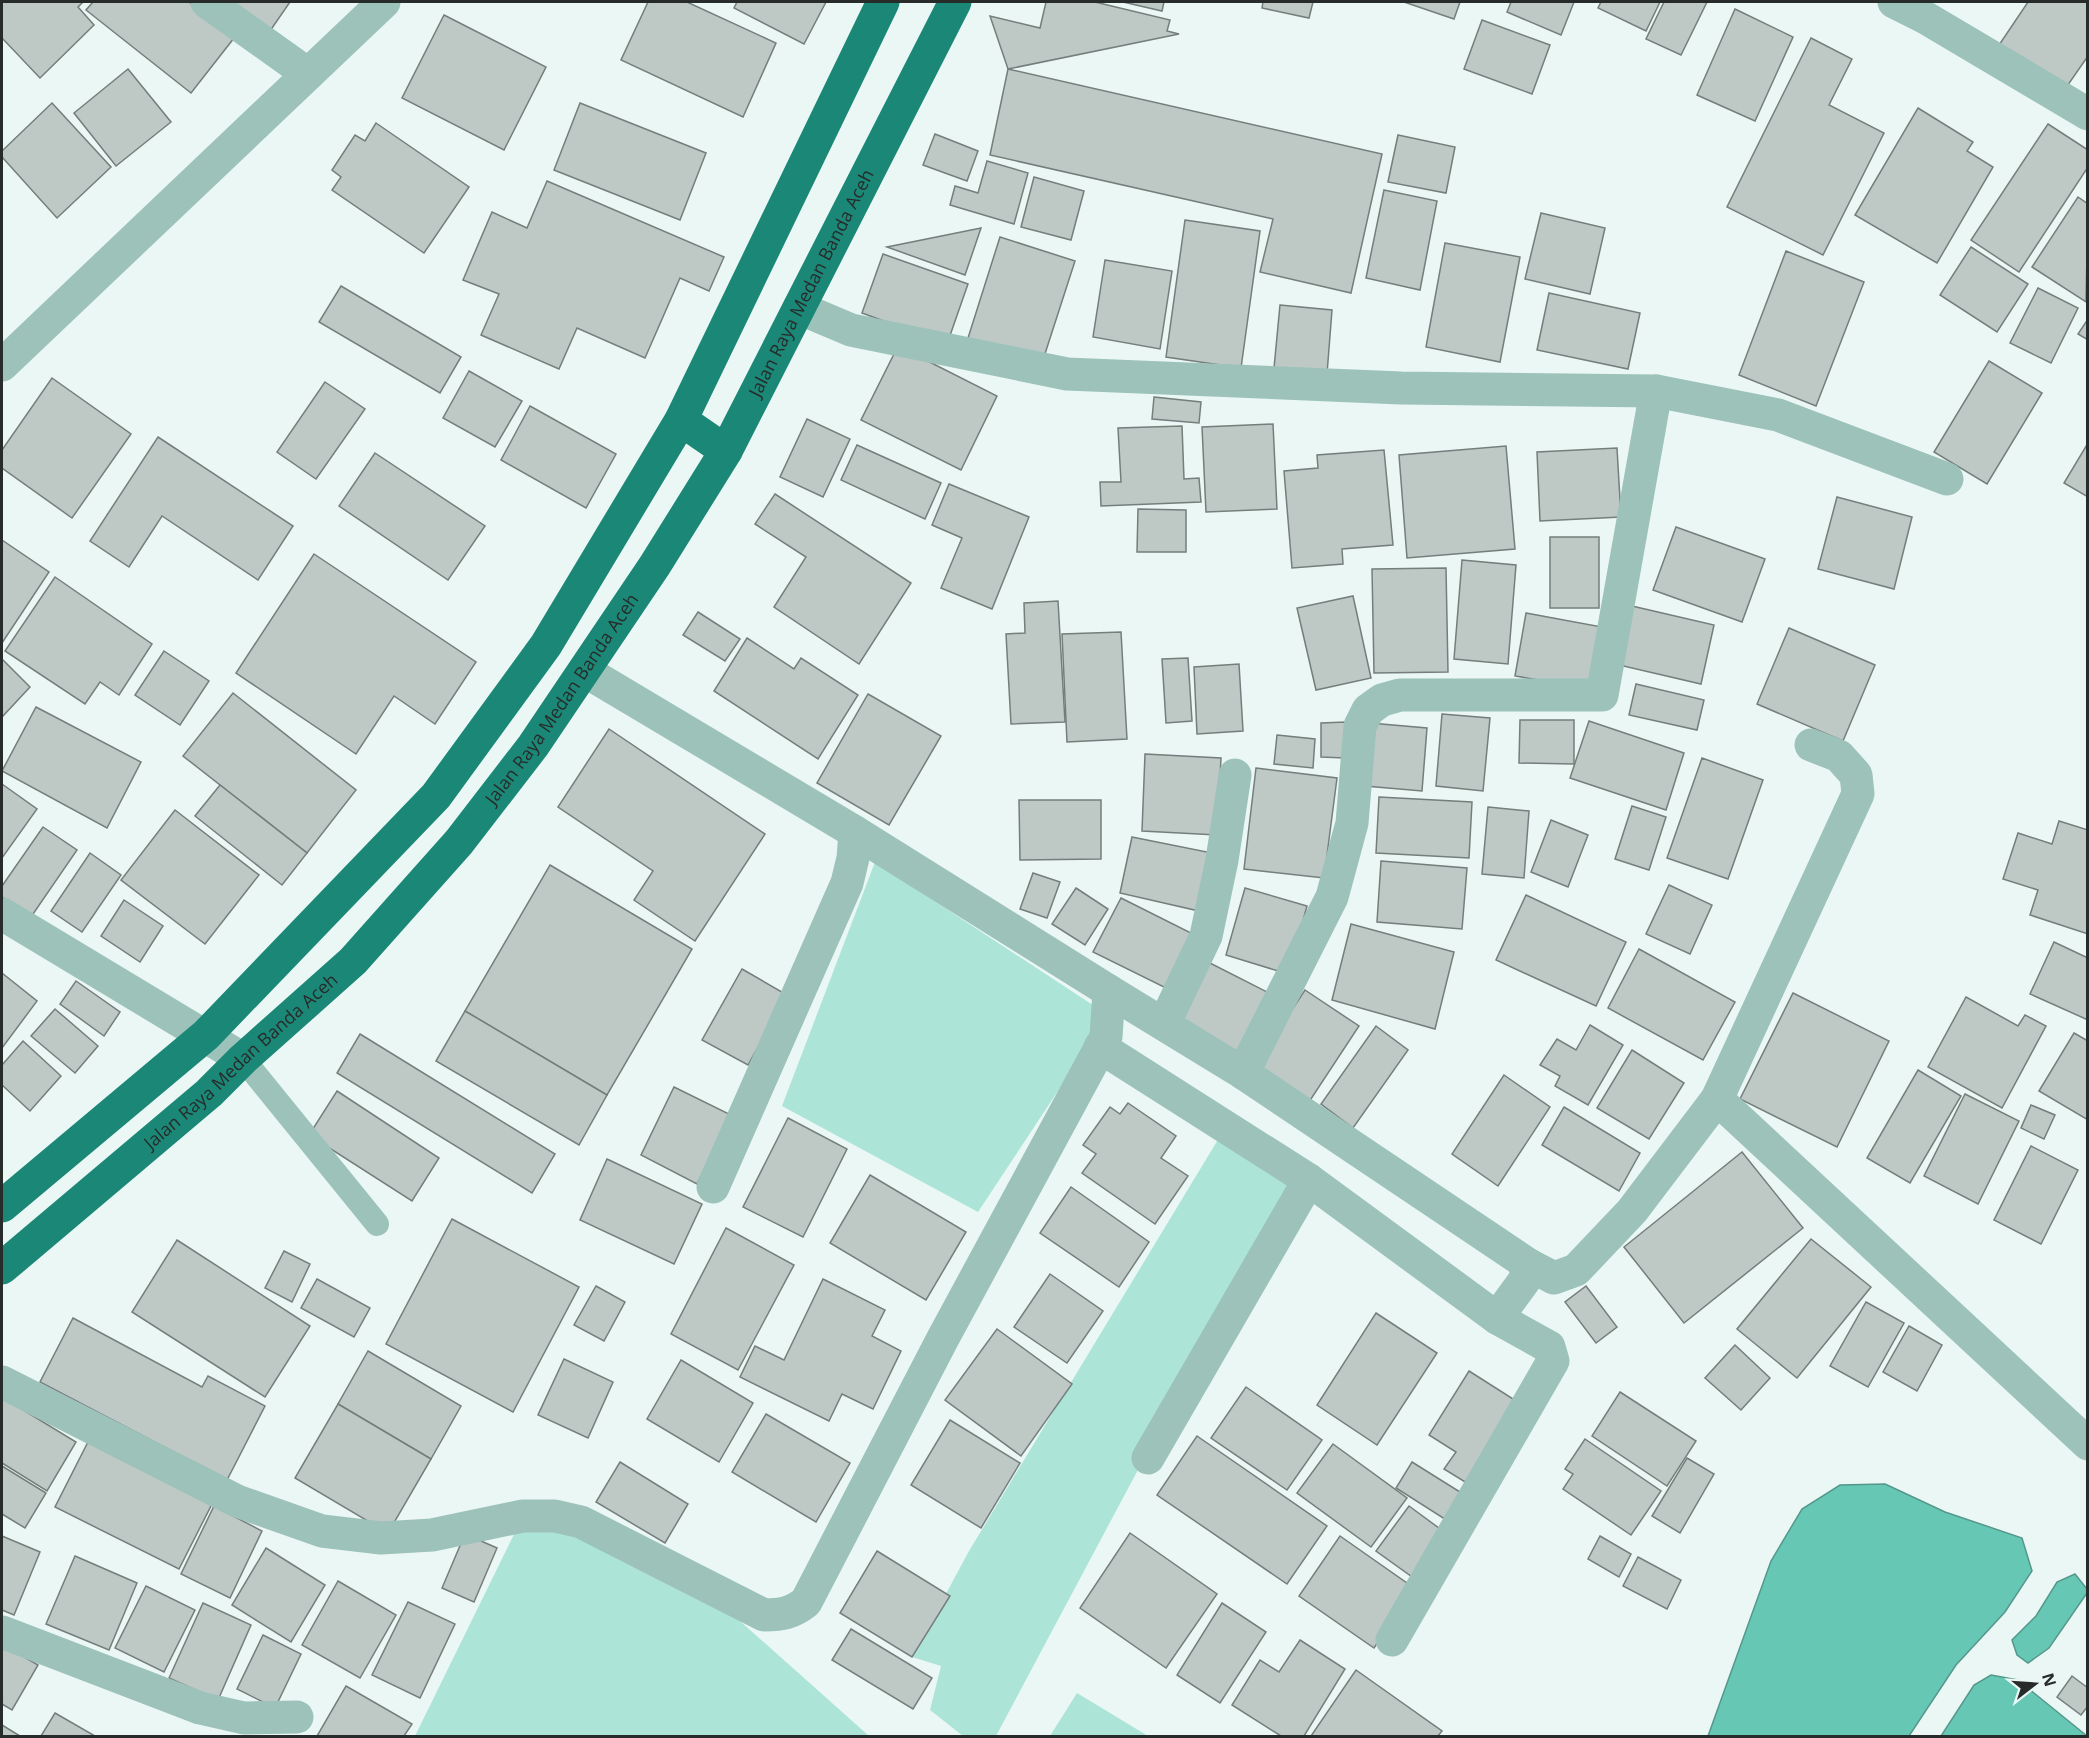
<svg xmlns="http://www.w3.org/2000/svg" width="2089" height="1738" font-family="'Open Sans',sans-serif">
	<rect width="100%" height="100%" fill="#ebf7f4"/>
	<g fill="#ace5d8">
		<polygon points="875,862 1108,1015 978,1212 782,1106"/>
		<polygon points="1219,1138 1291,1183 996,1736 963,1736 930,1710 941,1666 912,1657 969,1551"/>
		<polygon points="523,1516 694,1580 869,1736 415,1736"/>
		<polygon points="1077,1693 1148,1736 1050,1736"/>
	</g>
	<g fill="#67c7b5" stroke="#54988b" stroke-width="1.5">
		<polygon points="1885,1484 1945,1512 2022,1538 2032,1571 2005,1612 1956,1665 1909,1736 1708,1736 1771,1561 1802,1509 1840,1485"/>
		<polygon points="2075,1574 2087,1589 2087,1593 2049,1648 2028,1663 2017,1655 2012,1640 2036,1616 2057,1582"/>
		<polygon points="1991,1675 2018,1680 2087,1736 1941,1736 1974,1685"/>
	</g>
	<g fill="#bec9c6" stroke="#747e7c" stroke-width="1.5">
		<polygon points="2,2 83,2 78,7 94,25 40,78 2,38"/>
		<polygon points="93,2 189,2 234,38 191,93 86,10"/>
		<polygon points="228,2 290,2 270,31"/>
		<polygon points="648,2 687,2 776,43 743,117 621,60"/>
		<polygon points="737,2 826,2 804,44 734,8"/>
		<polygon points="1046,2 1095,2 1170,20 1167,31 1179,34 1008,69 990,16 1040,28"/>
		<polygon points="1123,2 1164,2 1162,11"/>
		<polygon points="1263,2 1313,2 1309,18 1262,8"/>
		<polygon points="1404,2 1460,2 1454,19"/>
		<polygon points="1511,2 1574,2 1561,35 1507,12"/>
		<polygon points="1601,2 1660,2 1646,31 1598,8"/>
		<polygon points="1664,2 1707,2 1681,55 1646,39"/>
		<polygon points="2028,2 2088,2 2088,56 2063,92 1997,48"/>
		<polygon points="1735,9 1793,37 1755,121 1697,95"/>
		<polygon points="444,15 546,67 504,150 402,98"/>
		<polygon points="1482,20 1550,45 1532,94 1464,69"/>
		<polygon points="1811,38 1852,59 1829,105 1884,133 1823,255 1727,207"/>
		<polygon points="128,69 171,122 116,166 74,113"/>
		<polygon points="1008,69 1382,154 1351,293 1260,272 1273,219 990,155"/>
		<polygon points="52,103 111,167 57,218 2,157 2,151"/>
		<polygon points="580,103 706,153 680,220 554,170"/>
		<polygon points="1918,108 1973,142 1967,151 1993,167 1937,263 1855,215"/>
		<polygon points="376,123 469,187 424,253 332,190 341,177 332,170 355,135 365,141"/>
		<polygon points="2048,124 2088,150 2088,167 2019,272 1971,240"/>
		<polygon points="935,134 978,151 967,181 923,165"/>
		<polygon points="1398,135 1455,147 1446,193 1388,182"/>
		<polygon points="987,161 1028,173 1014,224 950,205 955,186 978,193"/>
		<polygon points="1034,177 1084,191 1071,240 1021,227"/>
		<polygon points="547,181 724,257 709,291 680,278 645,358 577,328 559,369 481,335 499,294 463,280 492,212 527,228"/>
		<polygon points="1384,190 1437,201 1420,290 1366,278"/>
		<polygon points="2078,197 2088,204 2086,302 2032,267"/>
		<polygon points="1541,213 1605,228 1590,294 1525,279"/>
		<polygon points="1185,220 1260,231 1241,368 1166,357"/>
		<polygon points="981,228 965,275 887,247"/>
		<polygon points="1000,237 1075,261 1042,363 968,338"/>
		<polygon points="1445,243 1520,257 1500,362 1426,347"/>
		<polygon points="1971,247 2028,284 1997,332 1940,295"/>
		<polygon points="1786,251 1864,282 1816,406 1739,375"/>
		<polygon points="883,254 968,284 947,344 862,313"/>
		<polygon points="1105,260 1172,271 1160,349 1093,337"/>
		<polygon points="341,286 461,357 440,393 319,322"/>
		<polygon points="2038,288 2078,308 2051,363 2010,343"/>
		<polygon points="1549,293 1640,313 1628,369 1537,350"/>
		<polygon points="1280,305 1332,310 1327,374 1274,368"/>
		<polygon points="2088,319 2088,340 2078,334"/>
		<polygon points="898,346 997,396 961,470 861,420"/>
		<polygon points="1989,361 2042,393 1987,484 1934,452"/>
		<polygon points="469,371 522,401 495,447 443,418"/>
		<polygon points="52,378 131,434 72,518 2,468 2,450"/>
		<polygon points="325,382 365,409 316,479 277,452"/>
		<polygon points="1154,397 1201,402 1199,423 1152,419"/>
		<polygon points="530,406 616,454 586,508 501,460"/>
		<polygon points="807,419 850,439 823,497 780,477"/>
		<polygon points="1273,424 1277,509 1206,512 1202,427"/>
		<polygon points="1182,426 1184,479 1199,478 1201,502 1101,506 1100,482 1121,482 1118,428"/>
		<polygon points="158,437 293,526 258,580 162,516 129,567 90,541"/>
		<polygon points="2088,443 2088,497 2064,483"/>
		<polygon points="857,445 941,483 925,519 841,480"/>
		<polygon points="1506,446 1515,549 1407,558 1399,455"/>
		<polygon points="1617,448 1621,517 1540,521 1537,452"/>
		<polygon points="1384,450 1393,545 1342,549 1343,564 1292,568 1284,471 1318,468 1317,455"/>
		<polygon points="375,453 485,526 448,580 339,506"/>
		<polygon points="949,484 1029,517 992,609 941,588 962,538 932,525"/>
		<polygon points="775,494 911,583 859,664 774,607 806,557 755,524"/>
		<polygon points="1837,497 1912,517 1894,589 1818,569"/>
		<polygon points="1138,509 1186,510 1186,552 1137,552"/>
		<polygon points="1676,527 1765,559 1742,622 1653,590"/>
		<rect x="1550" y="537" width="49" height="71"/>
		<polygon points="2,540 49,572 2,643"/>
		<polygon points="314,554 476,662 435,724 394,696 356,754 236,673"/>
		<polygon points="1462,560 1516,565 1508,664 1454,659"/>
		<polygon points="1446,568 1448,672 1374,673 1372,569"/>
		<polygon points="55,577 152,644 119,695 100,682 85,704 5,651"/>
		<polygon points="1353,596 1371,678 1316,690 1297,608"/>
		<polygon points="1058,601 1065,722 1011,724 1006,634 1025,633 1024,603"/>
		<polygon points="1632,606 1714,625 1701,684 1619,665"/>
		<polygon points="698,612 740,639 725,661 683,635"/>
		<polygon points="1526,613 1602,627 1591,689 1515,676"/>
		<polygon points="1789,628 1875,665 1843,741 1757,704"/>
		<polygon points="1121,632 1127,739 1067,742 1062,634"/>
		<polygon points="747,638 794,669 801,658 858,695 818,759 714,691"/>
		<polygon points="164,651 209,681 180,725 135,695"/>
		<polygon points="1188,658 1192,721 1166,723 1162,659"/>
		<polygon points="2,659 30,687 2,717"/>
		<polygon points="1239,664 1243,731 1197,734 1194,667"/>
		<polygon points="1636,684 1704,700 1697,730 1629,715"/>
		<polygon points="233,693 356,790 307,853 183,756"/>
		<polygon points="868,694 941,736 889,825 817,783"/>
		<polygon points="36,707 141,762 107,828 2,771"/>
		<polygon points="1442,714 1490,718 1483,791 1436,786"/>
		<polygon points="1520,720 1574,720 1574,764 1519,763"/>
		<polygon points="1589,721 1684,753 1666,810 1570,778"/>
		<polygon points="1346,722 1345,758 1321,757 1321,723"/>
		<polygon points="1370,723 1427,728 1422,791 1365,786"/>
		<polygon points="609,729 765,834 695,941 634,900 653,871 558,807"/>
		<polygon points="1277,735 1315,739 1313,768 1274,764"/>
		<polygon points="1145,754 1221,758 1217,835 1142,831"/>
		<polygon points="1702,758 1763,780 1728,879 1667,858"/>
		<polygon points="1256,768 1337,778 1324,878 1244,869"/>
		<polygon points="2,784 37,809 2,858"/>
		<polygon points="220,785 307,853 282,885 195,816"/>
		<polygon points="1379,797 1472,802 1469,858 1376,853"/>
		<polygon points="1019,800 1101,800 1101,859 1020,860"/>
		<polygon points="1632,806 1666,817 1649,870 1615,859"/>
		<polygon points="1488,807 1529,811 1524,878 1482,874"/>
		<polygon points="175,810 259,875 205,944 121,880"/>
		<polygon points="1551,820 1588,835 1568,887 1531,872"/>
		<polygon points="2059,821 2088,830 2088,934 2030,915 2038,890 2003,879 2018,833 2052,844"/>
		<polygon points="43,827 77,850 31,917 2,897 2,886"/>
		<polygon points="1132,837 1212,853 1199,911 1120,893"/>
		<polygon points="90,853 121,875 82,932 51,911"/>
		<polygon points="1381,861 1467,868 1462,929 1377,922"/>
		<polygon points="550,865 692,949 607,1095 465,1011"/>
		<polygon points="1033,873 1060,882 1047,918 1020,909"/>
		<polygon points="1669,885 1712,905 1690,954 1646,934"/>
		<polygon points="1076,888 1108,909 1085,945 1052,924"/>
		<polygon points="1245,888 1307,906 1288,974 1226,955"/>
		<polygon points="1526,895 1626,942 1596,1006 1496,960"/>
		<polygon points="1121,898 1195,935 1168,989 1093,952"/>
		<polygon points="124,900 163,926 140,962 101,936"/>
		<polygon points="1351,924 1454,952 1435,1029 1332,1000"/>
		<polygon points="2054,942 2088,958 2088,1020 2030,994"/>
		<polygon points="1639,949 1735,1002 1703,1060 1608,1008"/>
		<polygon points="1204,960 1273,995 1241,1058 1172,1024"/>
		<polygon points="742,969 787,995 748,1065 702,1040"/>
		<polygon points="2,973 37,1001 2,1048"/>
		<polygon points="76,981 120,1012 104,1036 60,1004"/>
		<polygon points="1305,990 1359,1026 1307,1105 1253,1069"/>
		<polygon points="1793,993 1889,1041 1837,1147 1740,1099"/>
		<polygon points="1966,997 2018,1026 2025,1015 2046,1026 2002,1108 1928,1067"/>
		<polygon points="55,1009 98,1046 75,1073 31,1036"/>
		<polygon points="465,1011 607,1095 579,1145 436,1061"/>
		<polygon points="1590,1025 1623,1045 1588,1105 1555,1086 1560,1076 1540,1065 1557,1039 1576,1050"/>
		<polygon points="1376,1026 1408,1050 1353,1128 1321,1104"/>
		<polygon points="2074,1033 2088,1041 2088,1120 2039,1091"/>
		<polygon points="360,1034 555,1154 532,1193 337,1073"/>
		<polygon points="23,1041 61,1076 30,1111 2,1085 2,1065"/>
		<polygon points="1632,1050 1684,1083 1649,1139 1597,1108"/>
		<polygon points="1918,1070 1961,1096 1910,1183 1867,1158"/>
		<polygon points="1504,1075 1550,1107 1498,1186 1452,1154"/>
		<polygon points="674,1087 731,1115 697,1184 641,1155"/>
		<polygon points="337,1091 439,1158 412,1201 309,1135"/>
		<polygon points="1965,1094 2019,1121 1978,1204 1924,1176"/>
		<polygon points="1128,1103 1176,1136 1161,1158 1188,1176 1155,1224 1082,1173 1096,1154 1083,1145 1110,1107 1120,1114"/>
		<polygon points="2031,1105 2055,1115 2044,1139 2021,1128"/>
		<polygon points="1564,1107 1640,1153 1619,1191 1542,1145"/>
		<polygon points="788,1118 847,1149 803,1237 743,1207"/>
		<polygon points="2031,1146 2078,1170 2041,1244 1994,1220"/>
		<polygon points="1742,1152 1803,1228 1684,1323 1624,1247"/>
		<polygon points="607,1159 702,1204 674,1264 580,1220"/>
		<polygon points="870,1175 966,1232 926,1300 830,1243"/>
		<polygon points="1071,1187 1149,1242 1119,1287 1040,1233"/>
		<polygon points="452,1219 579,1287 513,1412 386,1344"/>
		<polygon points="726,1228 794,1265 738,1370 671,1334"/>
		<polygon points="1811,1239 1871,1287 1797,1378 1737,1329"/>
		<polygon points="177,1240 310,1326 265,1397 132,1312"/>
		<polygon points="284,1251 310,1264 292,1302 265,1288"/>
		<polygon points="1050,1274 1103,1311 1067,1363 1014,1327"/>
		<polygon points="317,1279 370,1308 354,1337 301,1308"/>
		<polygon points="823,1279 885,1310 872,1336 901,1351 873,1409 842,1394 829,1421 740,1377 755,1346 784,1360"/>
		<polygon points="596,1286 625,1302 604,1341 574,1325"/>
		<polygon points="1586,1286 1617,1327 1596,1343 1565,1302"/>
		<polygon points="1866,1302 1904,1323 1868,1387 1830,1366"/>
		<polygon points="1376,1313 1437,1353 1377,1445 1317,1405"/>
		<polygon points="73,1318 202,1387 208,1376 265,1406 227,1480 40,1382"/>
		<polygon points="1909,1326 1942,1345 1917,1391 1883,1372"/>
		<polygon points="997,1329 1072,1384 1021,1456 945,1400"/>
		<polygon points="1735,1345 1770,1378 1741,1410 1705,1378"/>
		<polygon points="368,1351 461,1406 431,1459 338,1404"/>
		<polygon points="564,1359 613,1382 588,1438 538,1415"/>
		<polygon points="681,1360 753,1403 719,1462 647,1419"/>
		<polygon points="1469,1371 1521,1404 1470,1485 1444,1469 1456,1452 1429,1435"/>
		<polygon points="1246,1387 1322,1440 1287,1490 1211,1438"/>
		<polygon points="1620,1392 1696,1441 1667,1486 1592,1436"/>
		<polygon points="2,1397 76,1442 47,1491 2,1463"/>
		<polygon points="338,1404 431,1459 388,1533 295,1478"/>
		<polygon points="766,1414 850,1463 816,1522 732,1472"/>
		<polygon points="950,1420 1020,1463 981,1528 911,1485"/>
		<polygon points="1197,1436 1327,1526 1287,1584 1157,1495"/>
		<polygon points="90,1438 214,1500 179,1569 55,1507"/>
		<polygon points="1585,1439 1661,1491 1631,1535 1563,1489 1573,1474 1565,1469"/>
		<polygon points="1333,1444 1407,1498 1371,1547 1297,1493"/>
		<polygon points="1687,1458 1714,1474 1680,1533 1652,1516"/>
		<polygon points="620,1462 688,1504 665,1543 596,1502"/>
		<polygon points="1412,1462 1468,1497 1451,1523 1396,1488"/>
		<polygon points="2,1466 46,1493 25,1528 2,1514"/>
		<polygon points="214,1506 262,1531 230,1598 181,1574"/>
		<polygon points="1409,1506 1447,1534 1415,1579 1376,1551"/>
		<polygon points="1130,1533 1217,1594 1166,1668 1080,1608"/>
		<polygon points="465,1534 497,1548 474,1602 442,1588"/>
		<polygon points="2,1536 40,1552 14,1615 2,1610"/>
		<polygon points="1340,1536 1414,1588 1374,1648 1299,1596"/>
		<polygon points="1600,1536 1631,1554 1619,1577 1588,1559"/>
		<polygon points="266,1548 325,1585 291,1642 232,1605"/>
		<polygon points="877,1551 950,1596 912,1657 840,1613"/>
		<polygon points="75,1556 137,1583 109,1650 46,1624"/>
		<polygon points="1638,1557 1681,1580 1667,1609 1623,1586"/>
		<polygon points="338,1581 396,1615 360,1678 302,1645"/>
		<polygon points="146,1586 195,1610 164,1672 115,1648"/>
		<polygon points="408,1602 455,1624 420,1698 372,1675"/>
		<polygon points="203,1603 251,1625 218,1700 169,1678"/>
		<polygon points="1222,1603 1266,1632 1220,1703 1177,1675"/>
		<polygon points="851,1629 932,1678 913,1709 832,1660"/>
		<polygon points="263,1635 301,1654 275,1708 237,1689"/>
		<polygon points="1300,1640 1345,1669 1304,1736 1281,1736 1232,1705 1260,1660 1279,1672"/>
		<polygon points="2,1644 38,1665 12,1710 2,1704"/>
		<polygon points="1356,1670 1442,1731 1438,1736 1311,1736"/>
		<polygon points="2072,1676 2088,1688 2088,1706 2081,1715 2057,1697"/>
		<polygon points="346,1686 412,1724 404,1736 317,1736"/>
		<polygon points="55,1713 95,1736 41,1736"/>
		<polygon points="2,1725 20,1736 2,1736"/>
	</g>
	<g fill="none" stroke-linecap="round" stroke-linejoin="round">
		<polyline stroke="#9cc2b9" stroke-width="24" points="243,1059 377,1224"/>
		<g stroke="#9cc2b9" stroke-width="33">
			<polyline points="207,2 308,74"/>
			<polyline points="1894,2 1926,18 2088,114"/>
			<polyline points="799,308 851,330 1067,374 1401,388 1656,391 1778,415 1947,479"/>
			<polyline points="2,365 384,2"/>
			<polyline points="585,671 855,832 1109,991 1243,1073 1529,1265 1554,1278 1576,1270 1632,1211 1717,1099 1858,794 1856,775 1839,756 1811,745"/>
			<polyline points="2,914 243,1059"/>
			<polyline points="1164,1024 1206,936 1222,860 1235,775"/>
			<polyline points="1100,1047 1309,1180 1497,1318 1549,1347 1553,1361 1392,1640"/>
			<polyline points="1243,1073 1332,897 1352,823 1360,726 1368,710 1382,700 1400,695 1602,695 1656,391"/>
			<polyline points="1717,1099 2088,1444"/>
			<polyline points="713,1187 847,883 853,858 855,832"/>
			<polyline points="1497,1318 1524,1281 1529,1265"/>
			<path d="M2,1382L237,1501L322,1531L381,1538L432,1535L523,1516H555L581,1522L764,1615C782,1615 792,1613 806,1602L942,1340L1106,1037L1109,991"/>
			<polyline points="1148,1458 1309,1180"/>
			<polyline points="2,1632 200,1708 244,1718 297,1717"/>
		</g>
		<g stroke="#1b8877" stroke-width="33">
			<polyline points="681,420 726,451"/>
			<polyline points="2,1206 206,1035 436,796 546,645 681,420 883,2"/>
			<path id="s1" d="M2,1268L209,1093L243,1059L353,961L459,842L533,746L655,565L726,451L955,2"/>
		</g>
	</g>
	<g text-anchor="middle" stroke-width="5" stroke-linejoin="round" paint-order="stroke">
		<g font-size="18" fill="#272b2a" stroke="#ebf7f4">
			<text dy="6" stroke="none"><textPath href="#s1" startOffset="1288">Jalan Raya Medan Banda Aceh</textPath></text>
			<text dy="6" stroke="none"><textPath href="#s1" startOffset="802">Jalan Raya Medan Banda Aceh</textPath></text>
			<text dy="6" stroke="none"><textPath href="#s1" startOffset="316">Jalan Raya Medan Banda Aceh</textPath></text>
		</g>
	</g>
	<rect width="2089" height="1738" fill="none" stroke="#272b2a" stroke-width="6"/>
	<g transform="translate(2035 1684) rotate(73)" stroke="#ebf7f4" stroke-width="4.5" paint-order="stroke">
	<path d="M0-4.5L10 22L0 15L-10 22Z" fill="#272b2a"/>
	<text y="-9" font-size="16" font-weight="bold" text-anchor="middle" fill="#272b2a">N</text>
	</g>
</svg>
